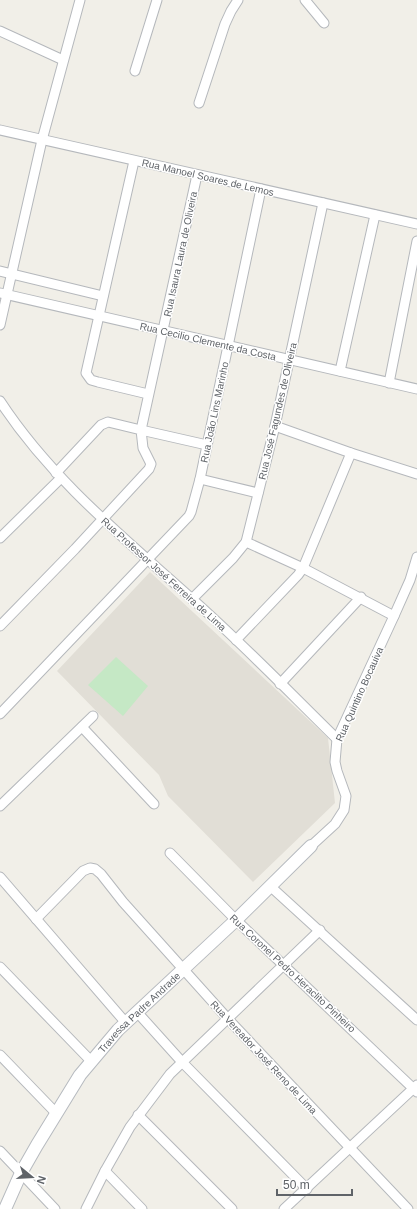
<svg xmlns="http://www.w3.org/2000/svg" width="417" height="1209" font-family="Helvetica,sans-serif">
	<rect width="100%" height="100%" fill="#f1efe8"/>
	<polygon fill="#e1ded6" points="150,572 328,738 335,803 253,882 168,796 159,775 57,671"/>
	<polygon fill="#c5e8c5" points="116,657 148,686 123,716 88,685"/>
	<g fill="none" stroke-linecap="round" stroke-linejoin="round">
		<g stroke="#b5b8bc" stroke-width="11">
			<g id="street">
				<polyline points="305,0 324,23"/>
				<polyline points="0,31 63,60"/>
				<polyline points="135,71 157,0"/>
				<polyline points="199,103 225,24 231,11 238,0"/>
				<polyline points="0,130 417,224"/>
				<polyline points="134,161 86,373 91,380 98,382 148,394"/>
				<polyline points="197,175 141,430 207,445"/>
				<polyline points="0,271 103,296"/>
				<polyline points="0,293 417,389"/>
				<polyline points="0,325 42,140 80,0"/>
				<polyline points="340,371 375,215"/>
				<polyline points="389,383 417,241"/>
				<path d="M0,401C51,479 123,537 191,598C242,643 289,692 337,739"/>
				<polyline points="275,426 351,453 417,474"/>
				<polyline points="200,479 258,493"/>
				<polyline points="0,538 61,478"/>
				<polyline points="246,542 303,568 394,616"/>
				<polyline points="192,599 233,558 246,542 275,426 323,203"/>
				<polyline points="0,626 75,549 149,469 151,464 143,448 141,430 108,422 101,425 56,473"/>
				<polyline points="236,640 298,575 303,568 351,453"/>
				<polyline points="280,684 361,597"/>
				<polyline points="0,714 189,516 191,512 200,479 261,189"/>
				<polyline points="82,727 154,804"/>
				<polyline points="0,806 93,716"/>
				<polyline points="311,846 335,824 344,810 346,796 337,771 335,762 337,739 394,616 410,580 417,557"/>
				<polyline points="170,853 236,920 417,1092"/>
				<polyline points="0,877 126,1023"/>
				<polyline points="270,886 417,1020"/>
				<polyline points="36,919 83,871 90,868 95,869 101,874 123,902 228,1019 408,1209"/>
				<polyline points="0,967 91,1061"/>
				<polyline points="137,1012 182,1062 307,1189"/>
				<polyline points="0,1055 56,1113"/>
				<polyline points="138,1115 232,1209"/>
				<polyline points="0,1151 55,1209"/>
				<polyline points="105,1171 142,1209"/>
				<polyline points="86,1209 105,1171 130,1127 170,1074 320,930"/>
				<polyline points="284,1209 417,1085"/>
			</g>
		</g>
		<g stroke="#b6babf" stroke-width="14">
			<g id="secondary">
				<path id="s1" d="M5,1209L21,1173L37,1145L80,1075L118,1030L236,920L311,846"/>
			</g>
		</g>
		<use href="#street" stroke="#fff" stroke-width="9"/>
		<use href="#secondary" stroke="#fff" stroke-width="12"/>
	</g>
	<g text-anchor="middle" stroke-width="3" stroke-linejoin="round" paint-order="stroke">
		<g font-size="10" fill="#5f6368" stroke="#fff">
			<text transform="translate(208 177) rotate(13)" y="4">Rua Manoel Soares de Lemos</text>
			<text transform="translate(180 254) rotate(-78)" y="4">Rua Isaura Laura de Oliveira</text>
			<text transform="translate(208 341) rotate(13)" y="4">Rua Cecilio Clemente da Costa</text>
			<text transform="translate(277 411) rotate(-77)" y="4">Rua José Fagundes de Oliveira</text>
			<text transform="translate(214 412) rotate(-78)" y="4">Rua João Lins Marinho</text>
			<text transform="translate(164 574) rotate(42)" y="4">Rua Professor José Ferreira de Lima</text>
			<text transform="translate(359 694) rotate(-66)" y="4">Rua Quintino Bocauiva</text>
			<text transform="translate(293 973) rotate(43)" y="4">Rua Coronel Pedro Heraclito Pinheiro</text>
			<text dy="4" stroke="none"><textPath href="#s1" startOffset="240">Travessa Padre Andrade</textPath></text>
			<text transform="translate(264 1057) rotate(47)" y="4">Rua Vereador José Reno de Lima</text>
		</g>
	</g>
	<g transform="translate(32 1177) rotate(108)" stroke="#ffffff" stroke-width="3" paint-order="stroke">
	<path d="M0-3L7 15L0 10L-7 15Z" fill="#5f6368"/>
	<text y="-6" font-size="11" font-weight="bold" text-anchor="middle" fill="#5f6368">N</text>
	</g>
	<path d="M277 1189v6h75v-6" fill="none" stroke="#5f6368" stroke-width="2"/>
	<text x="283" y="1189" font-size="12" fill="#5f6368" stroke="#ffffff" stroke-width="3" paint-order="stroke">50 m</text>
</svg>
